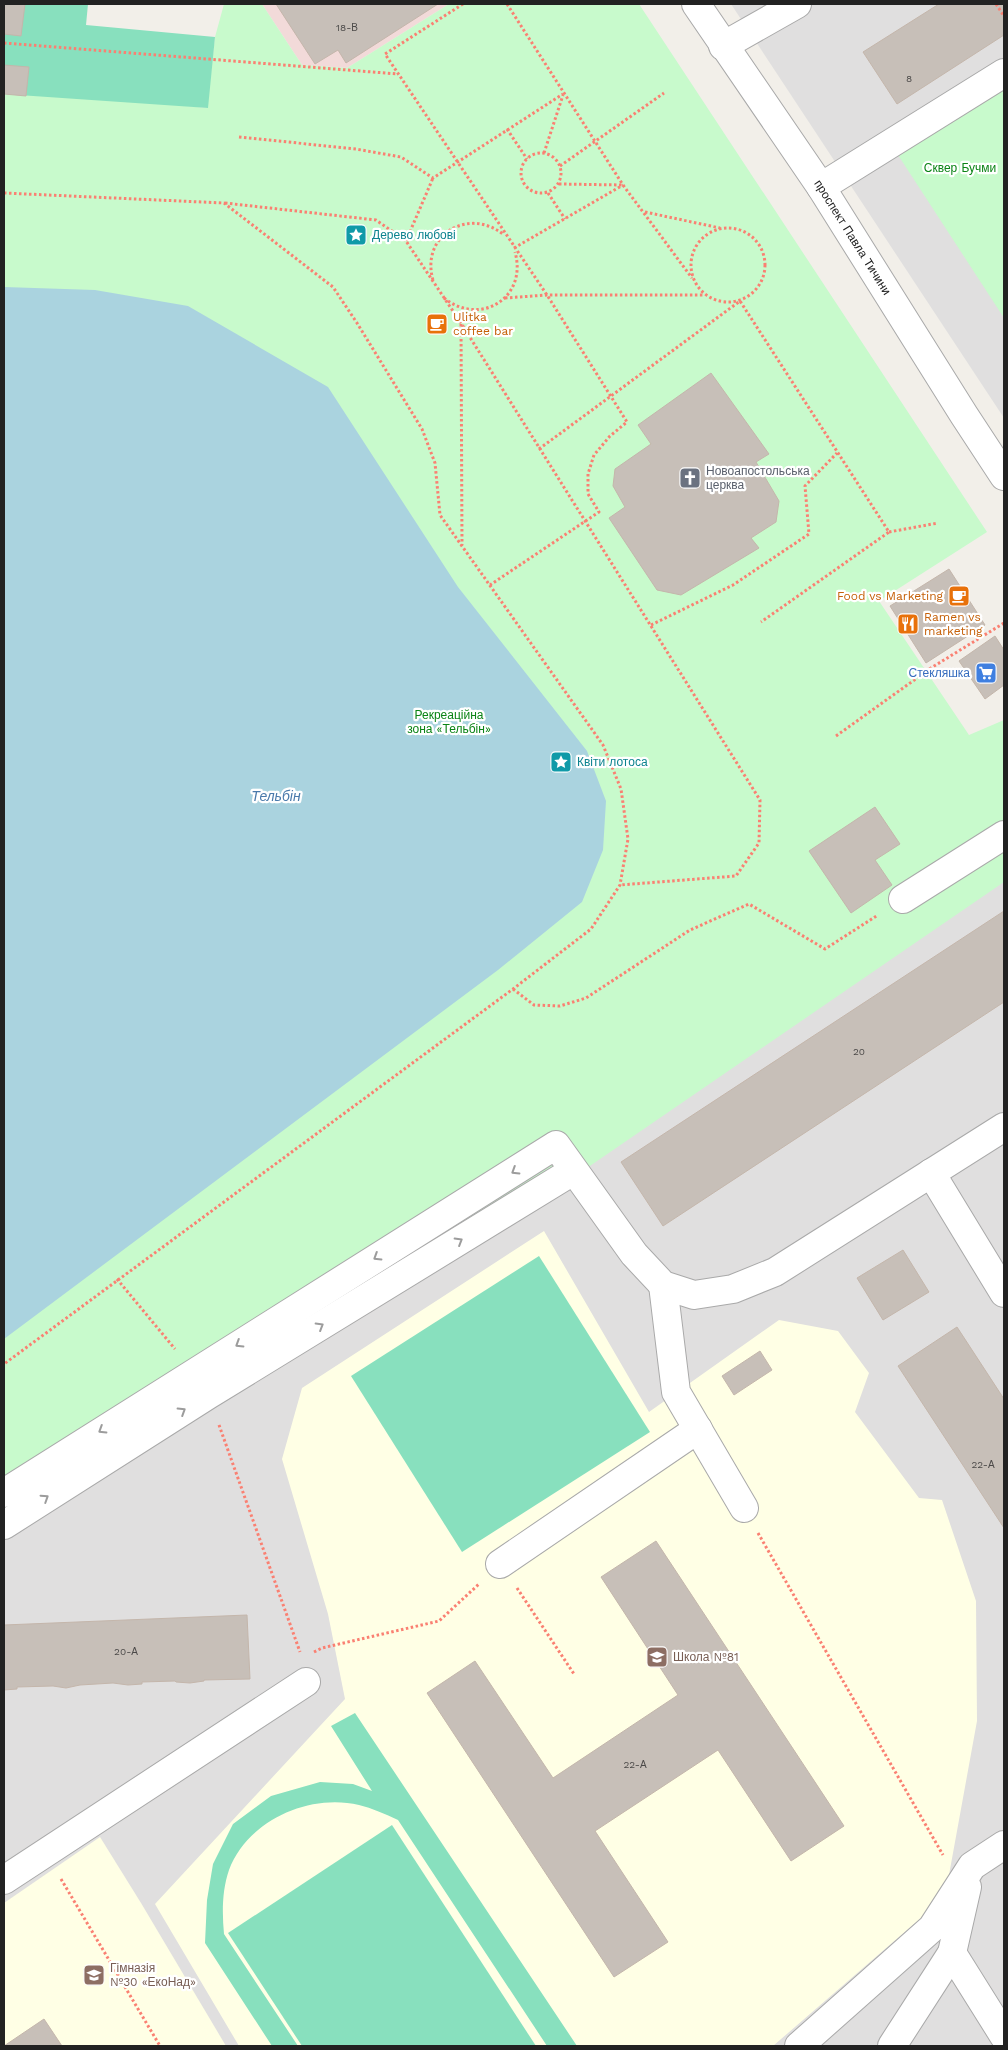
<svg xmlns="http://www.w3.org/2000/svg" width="1008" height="2050" font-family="'Work Sans',sans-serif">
	<rect width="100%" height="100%" fill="#f2efe9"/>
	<g fill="#e0dfdf">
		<polygon points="731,4 1004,4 1004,418"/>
		<polygon points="1004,859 1004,2046 4,2046 4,1461"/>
	</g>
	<polygon fill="#f2dad9" points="262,4 449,4 347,68 302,65"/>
	<g fill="#ffffe5">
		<polygon points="544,1231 649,1412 779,1320 838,1331 869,1373 855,1412 919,1498 942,1500 976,1601 977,1721 945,1897 773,2046 239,2046 155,1904 345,1699 328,1614 282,1459 302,1388"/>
		<polygon points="100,1837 141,1903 226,2046 4,2046 4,1903"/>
	</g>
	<g fill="#c8facc">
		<polygon points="224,4 262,4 302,65 347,68 449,4 639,4 987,532 879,601 969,735 1004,720 1004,882 584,1170 4,1537 4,88 207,108 215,37"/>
		<polygon points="1004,86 1004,318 898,155"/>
	</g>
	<g fill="#88e0be">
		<polygon points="4,4 88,4 86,25 215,37 208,108 4,94"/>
		<polygon points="539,1256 650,1432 462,1552 351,1376"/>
		<path d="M355,1713L577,2046H547L398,1820C385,1814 372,1808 359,1805C309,1793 247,1821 229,1870C222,1890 222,1913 224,1934L298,2046H272L205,1943L207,1900L213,1864L233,1824L271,1796L320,1782L353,1784L372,1791L331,1726Z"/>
		<polygon points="392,1825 536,2046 302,2046 228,1933"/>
	</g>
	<polygon fill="#aad3df" points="4,287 95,290 188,306 328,387 458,587 587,751 606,801 603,850 582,902 498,970 4,1339"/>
	<g fill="#c7bfb8" stroke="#c4b6ab">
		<polygon points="4,4 25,4 21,36 4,34"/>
		<polygon points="276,4 438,4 346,63 338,50 315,64"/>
		<polygon points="939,4 1004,4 1004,35 897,104 863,52"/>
		<polygon points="4,65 29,67 26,96 4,94"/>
		<polygon points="711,373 769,454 756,462 779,501 776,522 751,538 759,548 681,595 657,590 609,518 625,507 613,486 615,469 651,444 638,425"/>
		<polygon points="949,569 985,625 926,663 890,606"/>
		<polygon points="995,636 1004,650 1004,685 985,699 959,661"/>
		<polygon points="875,807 900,844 875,860 892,885 851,913 809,851"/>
		<polygon points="1004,911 1004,1002 663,1226 621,1162"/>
		<polygon points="903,1250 929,1292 883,1320 857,1278"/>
		<polygon points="957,1327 1004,1399 1004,1528 898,1366"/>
		<polygon points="760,1351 772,1370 734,1395 722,1376"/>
		<polygon points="656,1541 844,1826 791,1861 718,1750 595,1831 668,1942 614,1977 427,1693 475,1661 553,1778 678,1695 601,1577"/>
		<polygon points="247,1615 250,1679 204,1680 204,1681 190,1683 176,1682 175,1681 142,1682 142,1684 128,1685 113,1683 80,1685 66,1688 53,1686 17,1687 17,1689 4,1690 4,1625"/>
		<polygon points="44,2019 62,2046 4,2046"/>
	</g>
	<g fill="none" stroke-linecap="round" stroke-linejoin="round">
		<g stroke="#a9a9a9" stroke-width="30">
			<g id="minor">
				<path id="s1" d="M696,4L821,187L964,415L1004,476"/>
				<polyline points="723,46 797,4"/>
				<polyline points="821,187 1004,73"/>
				<polyline points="903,899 1004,835"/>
				<polyline points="931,1173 1004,1293"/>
				<polyline points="663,1285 676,1392 744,1508"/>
				<polyline points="4,1493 556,1145 634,1254 663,1285 694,1295 733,1289 775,1272 1004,1127"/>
				<polyline points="4,1525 208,1395 573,1171"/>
				<polyline points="500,1564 698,1429"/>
				<polyline points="4,1880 306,1682"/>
				<polyline points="967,1887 952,1953 1004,2036"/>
				<polyline points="799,2046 932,1928 972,1866 1004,1845"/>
				<polyline points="892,2046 952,1953"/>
			</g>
		</g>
		<g stroke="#fa8072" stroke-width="3" stroke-dasharray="2.5 2.5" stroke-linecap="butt">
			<polyline points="463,4 385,54 547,295 627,422 610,436 594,455 588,474 588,494 599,512 490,585"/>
			<polyline points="507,4 623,185 692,278"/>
			<polyline points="996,4 1004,16"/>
			<polyline points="4,43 398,74"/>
			<polyline points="507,129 527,159"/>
			<polyline points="239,137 356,149 401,157 433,178 563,94"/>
			<circle cx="541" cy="173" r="20"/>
			<polyline points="544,153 563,95"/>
			<polyline points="560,166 664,93"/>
			<polyline points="559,184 622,185"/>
			<polyline points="4,193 224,203 333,287 357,323 422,429 435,463 440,515 603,745 621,789 628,839 620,885 591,929 513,989 4,1364"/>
			<polyline points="548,193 565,219"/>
			<polyline points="225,203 376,220 406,241 461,323 760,800 759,843 736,876 620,885"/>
			<polyline points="645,212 720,228"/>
			<circle cx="728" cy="265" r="37"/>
			<polyline points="406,241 433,178"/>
			<polyline points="514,248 623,185"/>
			<path d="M433,280C420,235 469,206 504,235"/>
			<path d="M444,298C480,327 528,298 515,252"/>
			<polyline points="505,298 547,295 704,295"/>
			<polyline points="461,324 462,545"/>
			<polyline points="539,449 740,301 889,532 761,622"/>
			<polyline points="889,532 938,523"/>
			<polyline points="651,625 733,585 809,534 805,486 837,453"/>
			<polyline points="836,736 931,668 1004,623"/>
			<polyline points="513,989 534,1005 560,1006 586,998 690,930 749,904 825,949 878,915"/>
			<polyline points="117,1279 175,1349"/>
			<polyline points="219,1425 300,1652"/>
			<polyline points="758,1533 943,1855"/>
			<polyline points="517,1588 574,1674"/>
			<polyline points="314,1652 322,1648 439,1621 479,1584"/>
			<polyline points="61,1879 160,2046"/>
		</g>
		<use href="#minor" stroke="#fff" stroke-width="28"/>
	</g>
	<defs><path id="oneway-chevron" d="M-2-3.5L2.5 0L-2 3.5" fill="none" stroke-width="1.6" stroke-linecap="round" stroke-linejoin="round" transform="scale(1.25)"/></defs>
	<g stroke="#9c9c9c">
		<use href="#oneway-chevron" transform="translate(515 1171) rotate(148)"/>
		<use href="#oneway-chevron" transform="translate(459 1241) rotate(-31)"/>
		<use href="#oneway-chevron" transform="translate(377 1257) rotate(148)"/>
		<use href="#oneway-chevron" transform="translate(320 1326) rotate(-31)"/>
		<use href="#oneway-chevron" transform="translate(239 1344) rotate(148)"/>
		<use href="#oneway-chevron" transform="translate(182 1411) rotate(-32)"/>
		<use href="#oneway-chevron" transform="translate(102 1430) rotate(148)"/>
		<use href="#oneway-chevron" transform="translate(45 1498) rotate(-33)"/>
	</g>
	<defs>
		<g id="sight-square" transform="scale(1.125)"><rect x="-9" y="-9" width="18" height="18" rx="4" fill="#0f9aa8" stroke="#fff"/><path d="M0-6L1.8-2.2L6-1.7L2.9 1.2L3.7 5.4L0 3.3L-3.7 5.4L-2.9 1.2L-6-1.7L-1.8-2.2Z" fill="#fff"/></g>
		<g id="cafe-square" transform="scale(1.125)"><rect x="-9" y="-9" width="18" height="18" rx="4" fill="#e8710a" stroke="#fff"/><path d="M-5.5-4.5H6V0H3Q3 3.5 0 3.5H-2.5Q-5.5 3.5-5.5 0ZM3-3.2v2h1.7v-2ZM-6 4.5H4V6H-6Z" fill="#fff"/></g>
		<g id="church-square" transform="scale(1.125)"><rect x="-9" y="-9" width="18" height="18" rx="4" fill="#6b7280" stroke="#fff"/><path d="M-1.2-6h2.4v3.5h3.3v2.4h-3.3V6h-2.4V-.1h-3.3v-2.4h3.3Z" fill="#fff"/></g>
		<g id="restaurant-square" transform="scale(1.125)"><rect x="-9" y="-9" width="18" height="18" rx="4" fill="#e8710a" stroke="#fff"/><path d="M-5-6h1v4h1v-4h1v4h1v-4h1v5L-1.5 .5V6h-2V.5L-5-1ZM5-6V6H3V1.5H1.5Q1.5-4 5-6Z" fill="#fff"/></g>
		<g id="supermarket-square" transform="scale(1.125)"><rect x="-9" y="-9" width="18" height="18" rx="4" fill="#3f7fe0" stroke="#fff"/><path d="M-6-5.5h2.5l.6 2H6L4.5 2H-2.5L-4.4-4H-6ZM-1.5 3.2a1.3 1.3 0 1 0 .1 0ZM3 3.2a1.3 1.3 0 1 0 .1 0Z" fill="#fff"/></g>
		<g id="school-square" transform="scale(1.125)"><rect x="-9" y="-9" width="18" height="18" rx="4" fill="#8d6e63" stroke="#fff"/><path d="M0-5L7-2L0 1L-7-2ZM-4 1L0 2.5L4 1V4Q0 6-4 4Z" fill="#fff"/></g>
	</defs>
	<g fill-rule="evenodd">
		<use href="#sight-square" x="356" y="235"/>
		<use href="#cafe-square" x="437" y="324"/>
		<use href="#church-square" x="690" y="478"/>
		<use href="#cafe-square" x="959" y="596"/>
		<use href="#restaurant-square" x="908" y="624"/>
		<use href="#supermarket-square" x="986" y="673"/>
		<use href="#sight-square" x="561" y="762"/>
		<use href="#school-square" x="657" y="1657"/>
		<use href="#school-square" x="94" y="1975"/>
	</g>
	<g text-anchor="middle" stroke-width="4.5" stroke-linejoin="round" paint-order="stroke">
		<g font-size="10" fill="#4b4948">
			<text x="347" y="31">18-В</text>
			<text x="909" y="82">8</text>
			<text x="859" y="1055">20</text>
			<text x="983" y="1468">22-А</text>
			<text x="126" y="1655">20-А</text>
			<text x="635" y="1768">22-А</text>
		</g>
		<g font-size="12" fill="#0c8416" stroke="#fff">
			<text x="960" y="172">Сквер Бучми</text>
			<text x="449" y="719">Рекреаційна<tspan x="449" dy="14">зона «Тельбін»</tspan></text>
		</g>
		<g font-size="12" fill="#0d838f" stroke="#fff" text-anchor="start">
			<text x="372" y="239">Дерево любові</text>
			<text x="577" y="766">Квіти лотоса</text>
		</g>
		<g font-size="12" fill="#222" stroke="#fff">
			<text dy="4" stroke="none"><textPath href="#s1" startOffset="281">проспект Павла Тичини</textPath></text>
		</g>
		<g font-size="12" fill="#c56008" stroke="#fff" text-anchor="start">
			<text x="453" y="321">Ulitka<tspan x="453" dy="14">coffee bar</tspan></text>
			<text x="943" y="600" text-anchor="end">Food vs Marketing</text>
			<text x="924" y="621">Ramen vs<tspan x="924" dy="14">marketing</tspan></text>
		</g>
		<g font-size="12" fill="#5b616d" stroke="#fff" text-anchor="start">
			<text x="706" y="475">Новоапостольська<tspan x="706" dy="14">церква</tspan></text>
		</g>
		<g font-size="12" fill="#366cbe" stroke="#fff" text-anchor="end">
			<text x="970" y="677">Стекляшка</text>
		</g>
		<g font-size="12" fill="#785e54" stroke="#fff" text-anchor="start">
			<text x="673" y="1661">Школа №81</text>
			<text x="110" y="1972">Гімназія<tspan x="110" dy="14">№30 «ЕкоНад»</tspan></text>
		</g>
		<g font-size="14" font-style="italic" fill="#4a7aab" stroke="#fff">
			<text x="276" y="801">Тельбін</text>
		</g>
	</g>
	<rect width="1008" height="2050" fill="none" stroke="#222222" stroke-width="10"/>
</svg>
